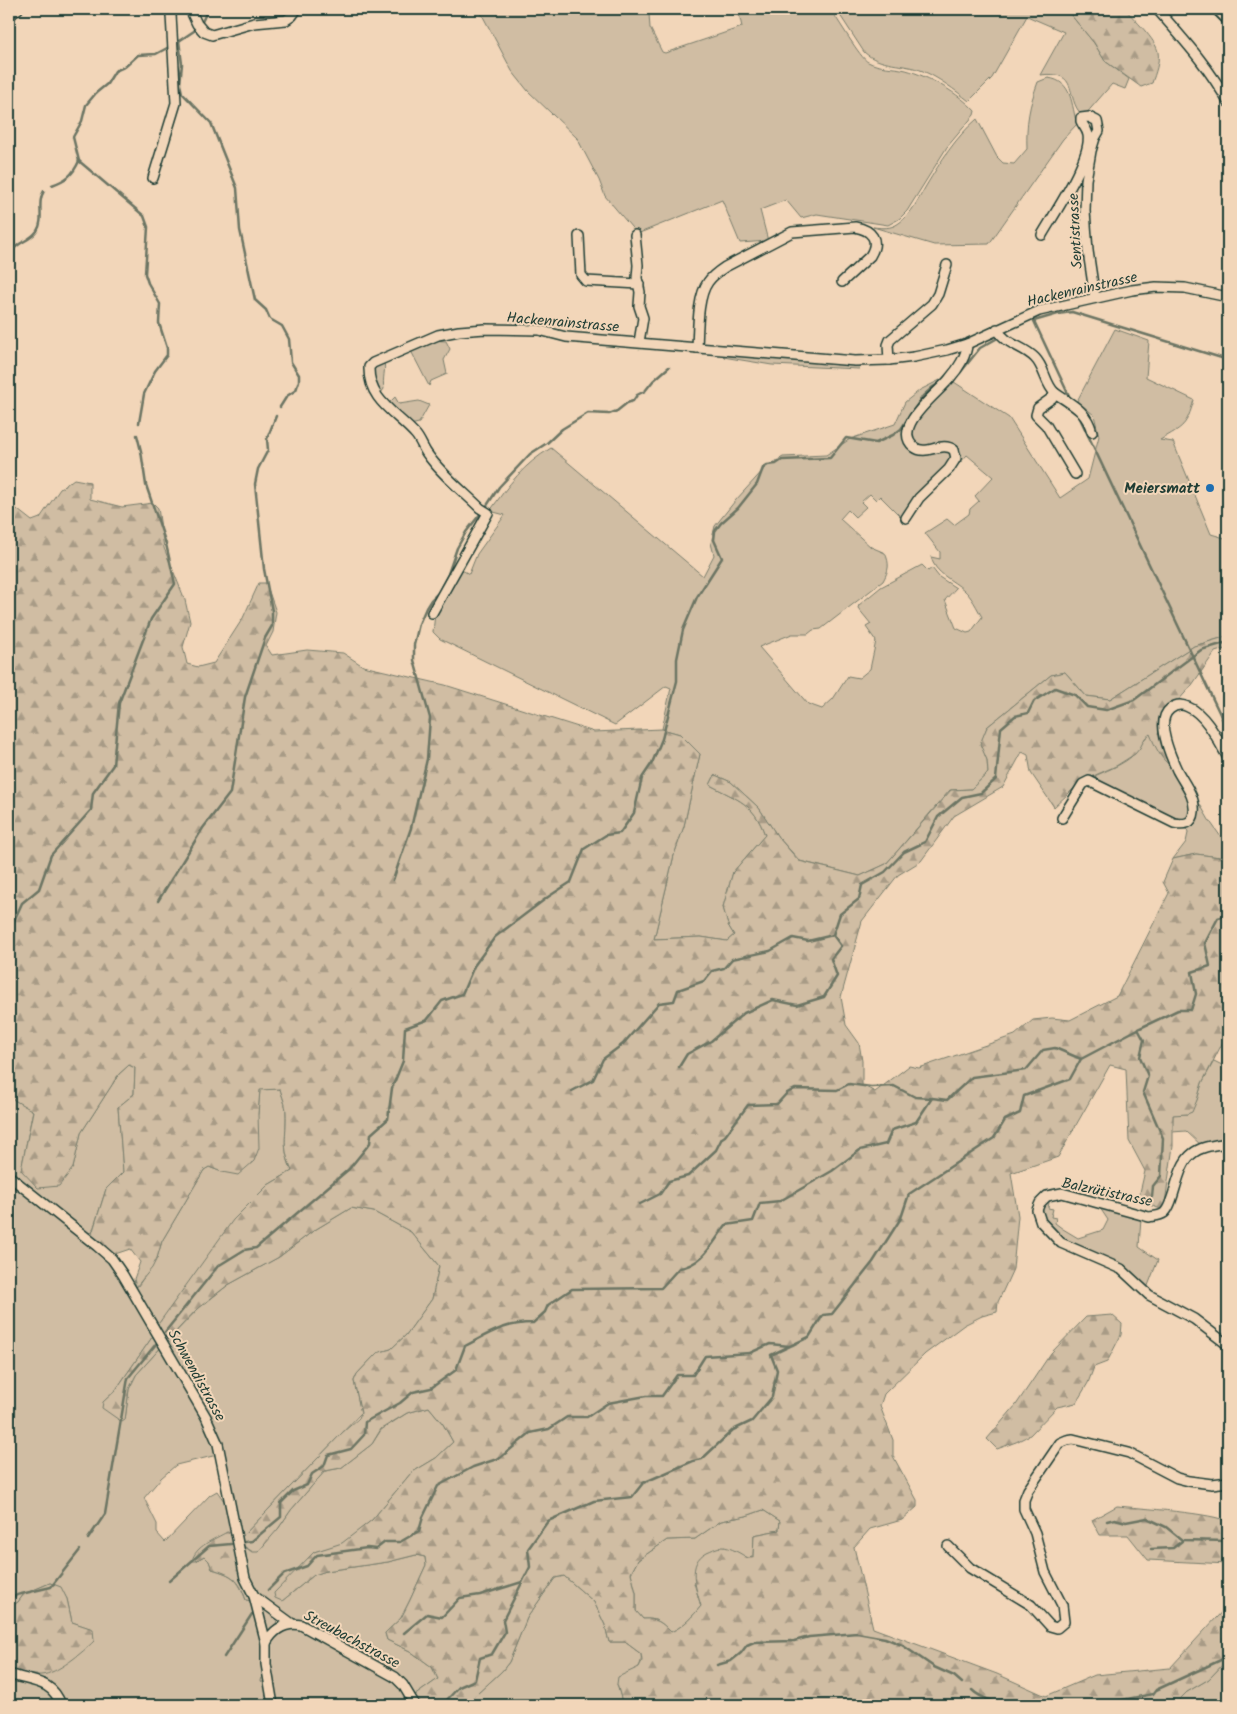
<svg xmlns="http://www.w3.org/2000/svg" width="1237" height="1714" font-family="Kalam,sans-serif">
	<defs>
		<pattern id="forest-firs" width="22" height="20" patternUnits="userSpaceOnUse" patternTransform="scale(1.25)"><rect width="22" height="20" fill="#d0bda3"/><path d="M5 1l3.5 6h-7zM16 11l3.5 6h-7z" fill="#a89b86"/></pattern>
	</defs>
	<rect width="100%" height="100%" fill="#f2d6b9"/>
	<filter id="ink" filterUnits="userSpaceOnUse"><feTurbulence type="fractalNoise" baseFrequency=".02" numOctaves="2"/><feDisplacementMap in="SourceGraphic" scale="10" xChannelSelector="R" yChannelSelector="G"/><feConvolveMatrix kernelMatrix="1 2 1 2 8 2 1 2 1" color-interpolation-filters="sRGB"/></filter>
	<g filter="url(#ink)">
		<g fill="#d0bda3" stroke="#787d6c">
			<path d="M479,9H647L649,14L650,28L662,52L665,53L742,27L738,9H830C838,19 860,58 868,62C879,68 894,67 906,70C928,76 960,94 975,111L974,115L947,147L907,211L899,219L888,225L817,214L801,218L786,200L760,210L768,241L740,243L722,200L637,234L605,196L599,180L577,138L528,91L512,71Z"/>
			<path d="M836,9H1071V15L1094,43L1105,61L1129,79L1125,89L1112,84L1084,116L1082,115C1064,97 1081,70 1040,75L1064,32L1027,16L992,78L969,101C955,90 939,78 923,71C904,63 880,67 864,52Z"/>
			<path d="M1048,78C1073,81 1071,105 1077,124L1063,139L989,244L934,245L873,227C883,228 891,229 899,223C911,215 919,198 926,186C941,161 955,138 977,119L997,157L1003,163L1014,164L1027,149C1026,123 1029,106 1038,82Z"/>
			<path d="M1115,329L1149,341L1146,377L1194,400C1186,427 1184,426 1160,440L1173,442L1211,534L1228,539V636L1194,646L1110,699L1086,696L1065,672L1051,675L987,727L981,744L987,760L988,773L971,789L950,790L886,864L860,876L800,861L778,837L759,808L731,782L715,775L710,785C738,800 754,803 765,835L733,872L723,907L728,925L734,935L727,941L701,937L654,939L674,855L684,826L700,754L680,734L662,729L671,688L666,686L615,725L440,639L433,632L435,614L462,570L469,574L477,554L505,515L490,511C509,484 523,465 551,448L703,576L714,555L711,543L715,526L735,501L766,467L783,457L826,455L850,439L895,424L905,402L920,390L944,378L948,379C936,395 899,417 908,441C910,447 915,452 922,453C933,455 941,444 951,450L953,456L949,466L910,507L903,519L880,496L876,500L870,494L861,502L866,507L855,517L848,510L840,519L871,547L885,553C890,564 889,570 883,581L821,629L813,630L808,634H792L759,647L808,704L822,709L833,699L848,676L859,678L870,669L876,641L866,627L871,624L858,608L859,605L881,587L922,565L928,571L932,568L939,577L956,588L945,600L956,628L967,633L971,632L982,617C977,608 972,597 964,590C953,580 935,574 931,557L940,559V552L925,533L947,519L954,525L969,514L970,509L979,501L975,496L993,477L967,455L950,474L948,473C955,465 966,443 946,444C935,444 918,457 911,440C904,421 940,393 951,380L1009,418L1060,498L1088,479L1099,436L1094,415L1077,401Z"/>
			<polygon points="430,340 446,341 450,349 444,360 447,374 431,381 429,386 410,349"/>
			<polygon points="728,354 860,365 859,369 772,365 723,357"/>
			<path d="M384,362C386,369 382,379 384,389L381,393L378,391L373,373L375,367Z"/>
			<polygon points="395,397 399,404 419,401 429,405 419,423 410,425 389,407 389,403"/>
			<path d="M1150,734C1167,758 1189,785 1192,815L1183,823L1090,778C1103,772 1126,764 1135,753C1141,746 1143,739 1150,734Z"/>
			<polygon points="1194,794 1209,820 1228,847 1228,858 1196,854 1173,859 1186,842 1188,833 1187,826"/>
			<polygon points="1214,1061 1228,1068 1228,1141 1203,1147 1186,1131 1172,1132 1173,1114 1187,1114 1197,1100 1202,1083"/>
			<polygon points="129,1065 135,1068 134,1094 118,1107 123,1172 106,1189 92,1233 90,1232 88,1235 9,1173 9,1097 33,1110 21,1170 73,1168 81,1133 119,1074"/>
			<path d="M260,1089H280C282,1096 286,1105 286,1112C287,1138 281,1146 292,1171L268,1185L156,1328L133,1287L138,1286L157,1258L162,1241L204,1170L209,1167L222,1172L258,1114Z"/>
			<path d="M9,1178L109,1258L155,1333L115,1391L103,1402L125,1420L129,1389L136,1375L163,1345L205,1419L217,1455L176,1465L161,1478L144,1498L157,1524V1533L165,1542L210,1495L217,1491L226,1504L233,1532L196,1561L204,1556L209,1561L212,1569C233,1575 238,1579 246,1600H253L263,1647L264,1670L261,1681L267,1685L271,1705H63L61,1697L9,1671L92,1629L72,1622L67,1599L60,1587L50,1583L24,1594L18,1602L9,1608Z"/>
			<polygon points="1050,1197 1048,1208 1053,1209 1051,1217 1056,1218 1055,1223 1063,1229 1078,1238 1103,1230 1108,1220 1100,1208 1141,1217 1139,1247 1158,1260 1146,1291 1134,1280 1073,1248 1046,1225 1040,1209"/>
			<polygon points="351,1208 374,1212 411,1232 439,1266 432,1299 406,1335 391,1349 377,1353 357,1374 354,1381 361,1413 342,1433 243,1536 240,1536 221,1455 165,1343 198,1309 228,1285 279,1257 313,1231"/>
			<polygon points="429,1407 443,1424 453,1442 436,1458 411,1473 372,1520 342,1544 314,1552 282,1601 314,1575 326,1571 388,1562 416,1555 425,1557 426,1565 410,1600 401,1618 385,1633 387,1640 410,1651 432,1667 438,1679 414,1696 405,1685 286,1615 258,1595 248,1580 242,1545 252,1552 278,1529 291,1510 325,1471 341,1468 372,1444 381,1430 407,1413"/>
			<path d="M763,1510L780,1521L779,1530L754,1535L753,1557L748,1558L724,1547L694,1583L701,1606C693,1616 684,1626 671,1632C662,1623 657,1618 643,1619L636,1611V1593L631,1573L638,1560L667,1540L695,1539L721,1521L746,1516Z"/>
			<path d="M564,1576L594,1602L605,1625L609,1642H625L641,1654C644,1670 628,1676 617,1684L623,1705H465L502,1671L509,1662L527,1618L555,1578Z"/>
			<polygon points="260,1602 277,1617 276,1627 266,1636"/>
			<polygon points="298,1627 394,1678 401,1687 406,1702 400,1705 275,1705 268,1646 279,1631"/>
			<polygon points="1228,1659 1228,1705 1174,1705 1187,1692 1209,1679"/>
			<polygon points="9,1676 47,1688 59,1705 9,1705"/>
		</g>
		<g fill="url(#forest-firs)" stroke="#787d6c" fill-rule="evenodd">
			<path d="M1071,9H1125C1134,19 1156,40 1158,52C1160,62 1155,74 1152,83L1141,87L1105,61L1094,43L1071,15Z"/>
			<path d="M74,479L90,482V499L122,507L153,503L158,508L164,548L185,600L190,622L183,647L187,664L198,667L214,663L243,618L259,583H266L276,612L273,632L266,646L272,655L307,650L343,653L363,666L445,685L594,732L662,729L680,734L700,754L684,826L674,855L654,939L701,937L727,941L734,935L728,925L723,907L733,872L765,835C754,803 738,800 710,785L715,775L731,782L759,808L778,837L799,861L860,876L886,864L951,790L971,789L988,773L987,760L980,744L987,727L1051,675L1065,672L1086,696L1110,699L1194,646L1228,636V648L1215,652L1192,685L1177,702L1165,708L1173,767C1161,761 1155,746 1150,734L1145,738L1140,748L1135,754L1116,766L1082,781L1054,807L1031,773L1028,755L1022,752L1003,787L954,816L921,861L898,875L862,921L841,997L846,1025L859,1043L862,1061V1085L875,1092L909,1066L919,1068L1015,1035L1033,1020L1052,1018L1070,1020L1117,996L1169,893L1163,882L1173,859L1196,854L1228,858V1032L1202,1083L1197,1100L1192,1112L1187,1114L1173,1115V1146L1164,1210L1138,1201L1145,1171L1129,1141L1126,1069L1110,1065L1058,1157L1011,1173L1018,1216L1013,1269L998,1302L997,1312L982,1316L964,1325L925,1354L884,1394L880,1406L893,1440V1456L917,1500V1507L902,1520L870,1529L854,1547L873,1628L997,1674L1046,1696L1095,1675L1170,1668L1228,1605V1659L1209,1679L1187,1692L1174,1705H623L617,1684L618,1677L639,1667L642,1661L641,1654L625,1642H609L605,1625L594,1602L564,1576L555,1578L527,1618L509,1662L502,1671L465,1705H418L414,1696L438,1679L432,1667L410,1651L387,1640L385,1633L401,1618L410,1600L426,1565L425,1557L416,1555L388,1562L326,1571L314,1575L282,1601L275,1598L274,1593L314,1552L342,1543L372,1520L411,1473L436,1458L453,1442L443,1424L429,1407L407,1413L381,1429L372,1444L341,1468L325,1471L291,1510L278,1529L258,1552H253L242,1545L240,1536H243L342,1433L359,1418L361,1413L354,1381L357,1374L377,1353L391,1349L406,1335L432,1299L439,1266L411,1232L374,1212L351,1208L313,1231L279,1257L228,1285L197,1309L165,1343L156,1328L159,1323L233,1220L268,1185L292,1171C281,1145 287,1138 286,1112C286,1105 282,1096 280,1089L260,1090L258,1114L259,1148L254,1161L238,1175L222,1172L209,1167L204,1170L162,1241L157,1258L152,1268L136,1287L134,1279L140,1262L130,1249L112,1255L91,1237L106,1189L123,1172L118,1107L134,1094L135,1068L129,1065L119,1074L81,1133L73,1168L59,1186L38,1188L21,1170L33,1111L9,1097V503L32,521L40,518L60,489ZM763,1510L780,1521L779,1530L754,1535L753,1557L748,1558C741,1554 731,1547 722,1547C717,1547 712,1550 707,1552C686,1563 696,1588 701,1606C693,1616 684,1626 671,1632C662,1623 657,1618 643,1619L636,1611V1593L631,1573L638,1560L667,1540L695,1539L721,1521L746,1516Z"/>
			<polygon points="1112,1315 1122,1324 1121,1335 1107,1362 1094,1367 1088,1383 1076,1403 1057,1407 1030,1435 1016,1442 997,1449 987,1439 1016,1405 1051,1353 1086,1317"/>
			<polygon points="155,1333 163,1345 136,1375 129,1389 125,1420 122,1422 102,1408 103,1402 115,1391"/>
			<path d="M1117,1506C1137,1508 1216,1513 1228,1522V1564L1148,1560L1128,1535H1100L1092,1520Z"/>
			<path d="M227,1532H233L253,1600L251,1601L246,1600C239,1579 233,1575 212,1569L209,1561L204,1556L196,1561H192C195,1546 215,1539 227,1532Z"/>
			<path d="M50,1583L61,1587L67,1599L72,1622L93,1629L94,1641C83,1652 57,1674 41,1675C31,1676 19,1672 9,1670V1608L18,1602L24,1594Z"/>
		</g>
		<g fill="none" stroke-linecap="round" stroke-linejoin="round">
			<g stroke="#6c7564" stroke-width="2.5">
				<polyline points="201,24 208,9"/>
				<polyline points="179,41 182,64 180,84 182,93 211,123 237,188 240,230 255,300 266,310 270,319 282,326 289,339 291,362 299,375 299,381 296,390 287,396 280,407"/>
				<polyline points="179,41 197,29"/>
				<polyline points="79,161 144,216 148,227 145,274 148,283 160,304 159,323 167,348 167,355 155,371 144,394 139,423"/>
				<polyline points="79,161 73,137 82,121 86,105 96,93 107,84 115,71 126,66 138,55 156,54 169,47"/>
				<path d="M52,185C66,180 73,175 79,161"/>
				<path d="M9,262C12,240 27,245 37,231C45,219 36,203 44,191"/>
				<polyline points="957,374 960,373 980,348 996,339"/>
				<polyline points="1071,400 1034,321 1058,314 1072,312 1228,360"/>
				<polyline points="1078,414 1228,731"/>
				<polyline points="486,507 499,487 530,454 547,443 562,429 588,413 609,414 617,411 627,403 633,401 637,395 645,391 653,381 669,367"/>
				<polyline points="393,880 411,828 427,759 430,718 414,660 414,645 419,624 426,608 431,600 438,593 448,574 457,548 466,532 481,513"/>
				<polyline points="158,901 203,828 230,793 245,697 265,638 272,626 272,611 264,569 255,484 258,469 268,450 267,439 276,416"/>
				<polyline points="9,932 22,903 39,889 51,855 91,810 93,793 113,765 119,703 151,619 175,584 166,544 146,485 141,451 137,435"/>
				<polyline points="833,935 840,914 859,899 862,885 885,872 904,852 925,842 938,817 962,797 981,793 996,779 1001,728 1015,716 1028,713 1034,701 1055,688 1075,695 1087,707 1106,710 1134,700 1201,650 1228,642"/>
				<polyline points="1138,1029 1144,1040 1140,1057 1148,1076 1143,1092 1163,1138 1161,1176 1153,1186 1152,1197"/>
				<polyline points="679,1067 687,1054 711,1041 744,1013 773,1000 797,1005 824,997 837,976 831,959 841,946 833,935"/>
				<polyline points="572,1091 593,1080 603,1059 623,1044 659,1003 674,1001 678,990 704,981 712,971 724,968 732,959 770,951 793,938 808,941 833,935"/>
				<polyline points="640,1204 660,1194 669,1181 688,1176 716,1150 722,1138 725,1136 748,1105 777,1104 787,1093 795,1089 837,1090 849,1084 871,1087 894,1086 915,1097 932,1098"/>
				<polyline points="165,1332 218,1266 244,1250 256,1248 349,1169 370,1143 371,1134 388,1119 392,1088 403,1061 405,1028 427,1020 442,1001 462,994 474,966 495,937 548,897 571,882 584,849 606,835 620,833 634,813 642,778 652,763 662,739 677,681 677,659 683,630 697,597 722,558 714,540 715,531 721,523 738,508 757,484 763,468 767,465 776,464 782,460 830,458 846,438 876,443 893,435 901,429 923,396 933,387 940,383"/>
				<polyline points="1107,1521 1115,1519 1126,1522 1147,1518 1166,1527 1182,1540 1228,1541"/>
				<polyline points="88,1539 105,1514 128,1378 156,1344"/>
				<path d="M245,1542L252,1541L281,1517V1503L293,1491L307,1485L312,1474L324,1466L328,1455L351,1449L364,1435L365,1422L400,1403L413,1392L431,1388L456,1370L465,1346C490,1333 504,1323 533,1323L545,1312L548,1305L572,1289L661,1288L679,1268C703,1265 713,1242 726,1225L753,1221L760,1203L780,1201L832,1171L860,1150L886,1144L892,1130L916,1122L932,1098L947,1100L972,1077L1026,1070L1043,1050L1055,1048L1081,1059"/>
				<polyline points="1151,1549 1173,1548 1182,1541"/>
				<polyline points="169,1581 209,1546 231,1544"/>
				<polyline points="268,1590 284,1574 307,1566 317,1555 367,1548 376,1549 385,1542 400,1542 419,1531 423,1517 438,1486 473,1467 500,1458 530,1433 549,1429 567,1417 587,1417 608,1403 646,1396 662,1396 677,1375 693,1375 705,1356 750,1353 770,1344 789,1346"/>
				<polyline points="9,1599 17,1595 51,1587 80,1550"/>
				<polyline points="404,1633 427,1614 442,1617 460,1598 480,1595 522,1582"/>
				<polyline points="224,1657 252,1614"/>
				<polyline points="717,1665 731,1661 741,1653 747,1645 754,1642 794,1641 809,1637 857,1633 885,1638 902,1645 934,1667 954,1676 962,1683"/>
				<path d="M972,1690C977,1695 986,1699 993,1701C1005,1703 1015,1695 1024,1705"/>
				<polyline points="442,1705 459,1687 475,1680 480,1658 492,1654 505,1632 503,1620 530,1567 528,1549 548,1521 594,1501 632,1497 643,1483 693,1461 702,1459 733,1430 752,1421 772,1397 777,1370 771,1355 809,1337 823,1315 832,1314 873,1262 901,1218 909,1194 994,1138 1005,1120 1020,1113 1024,1096 1070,1079 1081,1059 1138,1029 1178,1010 1191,1010 1196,994 1192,972 1210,966 1205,943 1218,918 1228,915"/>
				<polyline points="1096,1705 1153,1694 1156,1690 1225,1658 1224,1638 1228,1635"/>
			</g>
			<g stroke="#1f3d34" stroke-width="12">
				<g id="minor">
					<polyline points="190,9 197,24 204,32 212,35 254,23 286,20 292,16 297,9"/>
					<path d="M1157,9C1183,39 1209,67 1228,102"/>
					<polyline points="9,16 18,9"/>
					<polyline points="153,178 176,103 171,15 173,9"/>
					<polyline points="635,235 638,265 637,278 640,292 639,306 643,318 639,342"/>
					<path d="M1042,235C1054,214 1092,158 1088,135C1087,129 1083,126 1081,121V118L1089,117L1097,121L1099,131L1095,138L1091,151L1086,180L1085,211L1088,251L1095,298"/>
					<polyline points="579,236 581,275 586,281 639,284"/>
					<path d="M997,329C1007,346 1022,345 1035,358C1045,368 1045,384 1055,393"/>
					<path d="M697,348C698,330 697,297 708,282C712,276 719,271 725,267L792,232L855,227C872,230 880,240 870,256L842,282"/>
					<polyline points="889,360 888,345 890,340 932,304 938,294 947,265"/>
					<path d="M1075,474L1046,425L1036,415L1038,408L1052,398L1055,393C1072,405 1086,410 1092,432"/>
					<path d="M906,518L919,498L949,469L956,458L954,450C941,440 927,457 914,447C890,427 940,392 950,378C958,369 967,355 967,344"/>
					<path d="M432,613L488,513L480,508C463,491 442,475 428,455C423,449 421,441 416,435C397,413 368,401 369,367L373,363L438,335L459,331L485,329L539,330L566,337L855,361L889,360L914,357L947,350L967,344L1039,311L1132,290L1156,287L1185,288L1228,297"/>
					<path d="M1062,818L1083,784L1089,781L1174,823C1184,825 1193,824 1194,812C1196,797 1183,782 1177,770C1170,755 1155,721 1170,709C1176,704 1182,704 1188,707C1206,714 1219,742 1228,758"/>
					<path d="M1228,1143C1216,1145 1201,1146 1192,1154C1176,1166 1175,1204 1164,1213C1160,1216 1154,1216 1149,1217L1062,1193L1047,1196L1040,1203L1037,1210L1041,1222L1061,1243L1121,1269L1149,1295L1194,1319L1228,1345"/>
					<polyline points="9,1176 97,1246 112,1259 123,1275 206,1417 218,1444 245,1578 254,1596 266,1643 266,1664 273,1705"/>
					<polyline points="948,1546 970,1568 1031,1605 1050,1626 1057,1628 1064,1622 1062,1605 1045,1572 1035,1533 1024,1509 1024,1500 1028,1490 1060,1443 1067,1440 1073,1439 1129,1453 1177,1478 1189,1481 1212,1484 1228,1482"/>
					<polyline points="254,1596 291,1623"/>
					<path d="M266,1643C274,1629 285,1622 301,1625L395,1677L403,1685L415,1705"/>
					<path d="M9,1674C31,1682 52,1679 61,1705"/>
				</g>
			</g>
			<g stroke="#1f3d34" stroke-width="15">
				<polyline id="major" points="1218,9 1228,19"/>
			</g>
			<use href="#minor" stroke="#f2d6b9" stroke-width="9"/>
			<use href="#major" stroke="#f2d6b9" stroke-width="11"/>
		</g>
	</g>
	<circle fill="#1f6fb2" stroke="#f2d6b9" stroke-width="2" cx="1210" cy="488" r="5"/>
	<g text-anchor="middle" stroke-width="4" stroke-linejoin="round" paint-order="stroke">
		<g font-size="15" fill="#1f3d34" stroke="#f2d6b9">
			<text transform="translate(1075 231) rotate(-93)" y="5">Sentistrasse</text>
			<text transform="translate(1082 289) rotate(-13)" y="5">Hackenrainstrasse</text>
			<text transform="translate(563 322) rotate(5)" y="5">Hackenrainstrasse</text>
			<text transform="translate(1107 1192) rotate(12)" y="5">Balzrütistrasse</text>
			<text transform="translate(197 1375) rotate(61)" y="5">Schwendistrasse</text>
			<text transform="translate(352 1639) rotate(28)" y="5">Streubachstrasse</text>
		</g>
		<g font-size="15" font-weight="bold" fill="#1f3d34" stroke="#f2d6b9" text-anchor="end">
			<text x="1200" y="493">Meiersmatt</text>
		</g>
	</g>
	<rect width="1237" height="1714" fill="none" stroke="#f2d6b9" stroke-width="30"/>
	<rect x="15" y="15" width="1207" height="1684" fill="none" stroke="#1f3d34" stroke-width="2" filter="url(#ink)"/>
</svg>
